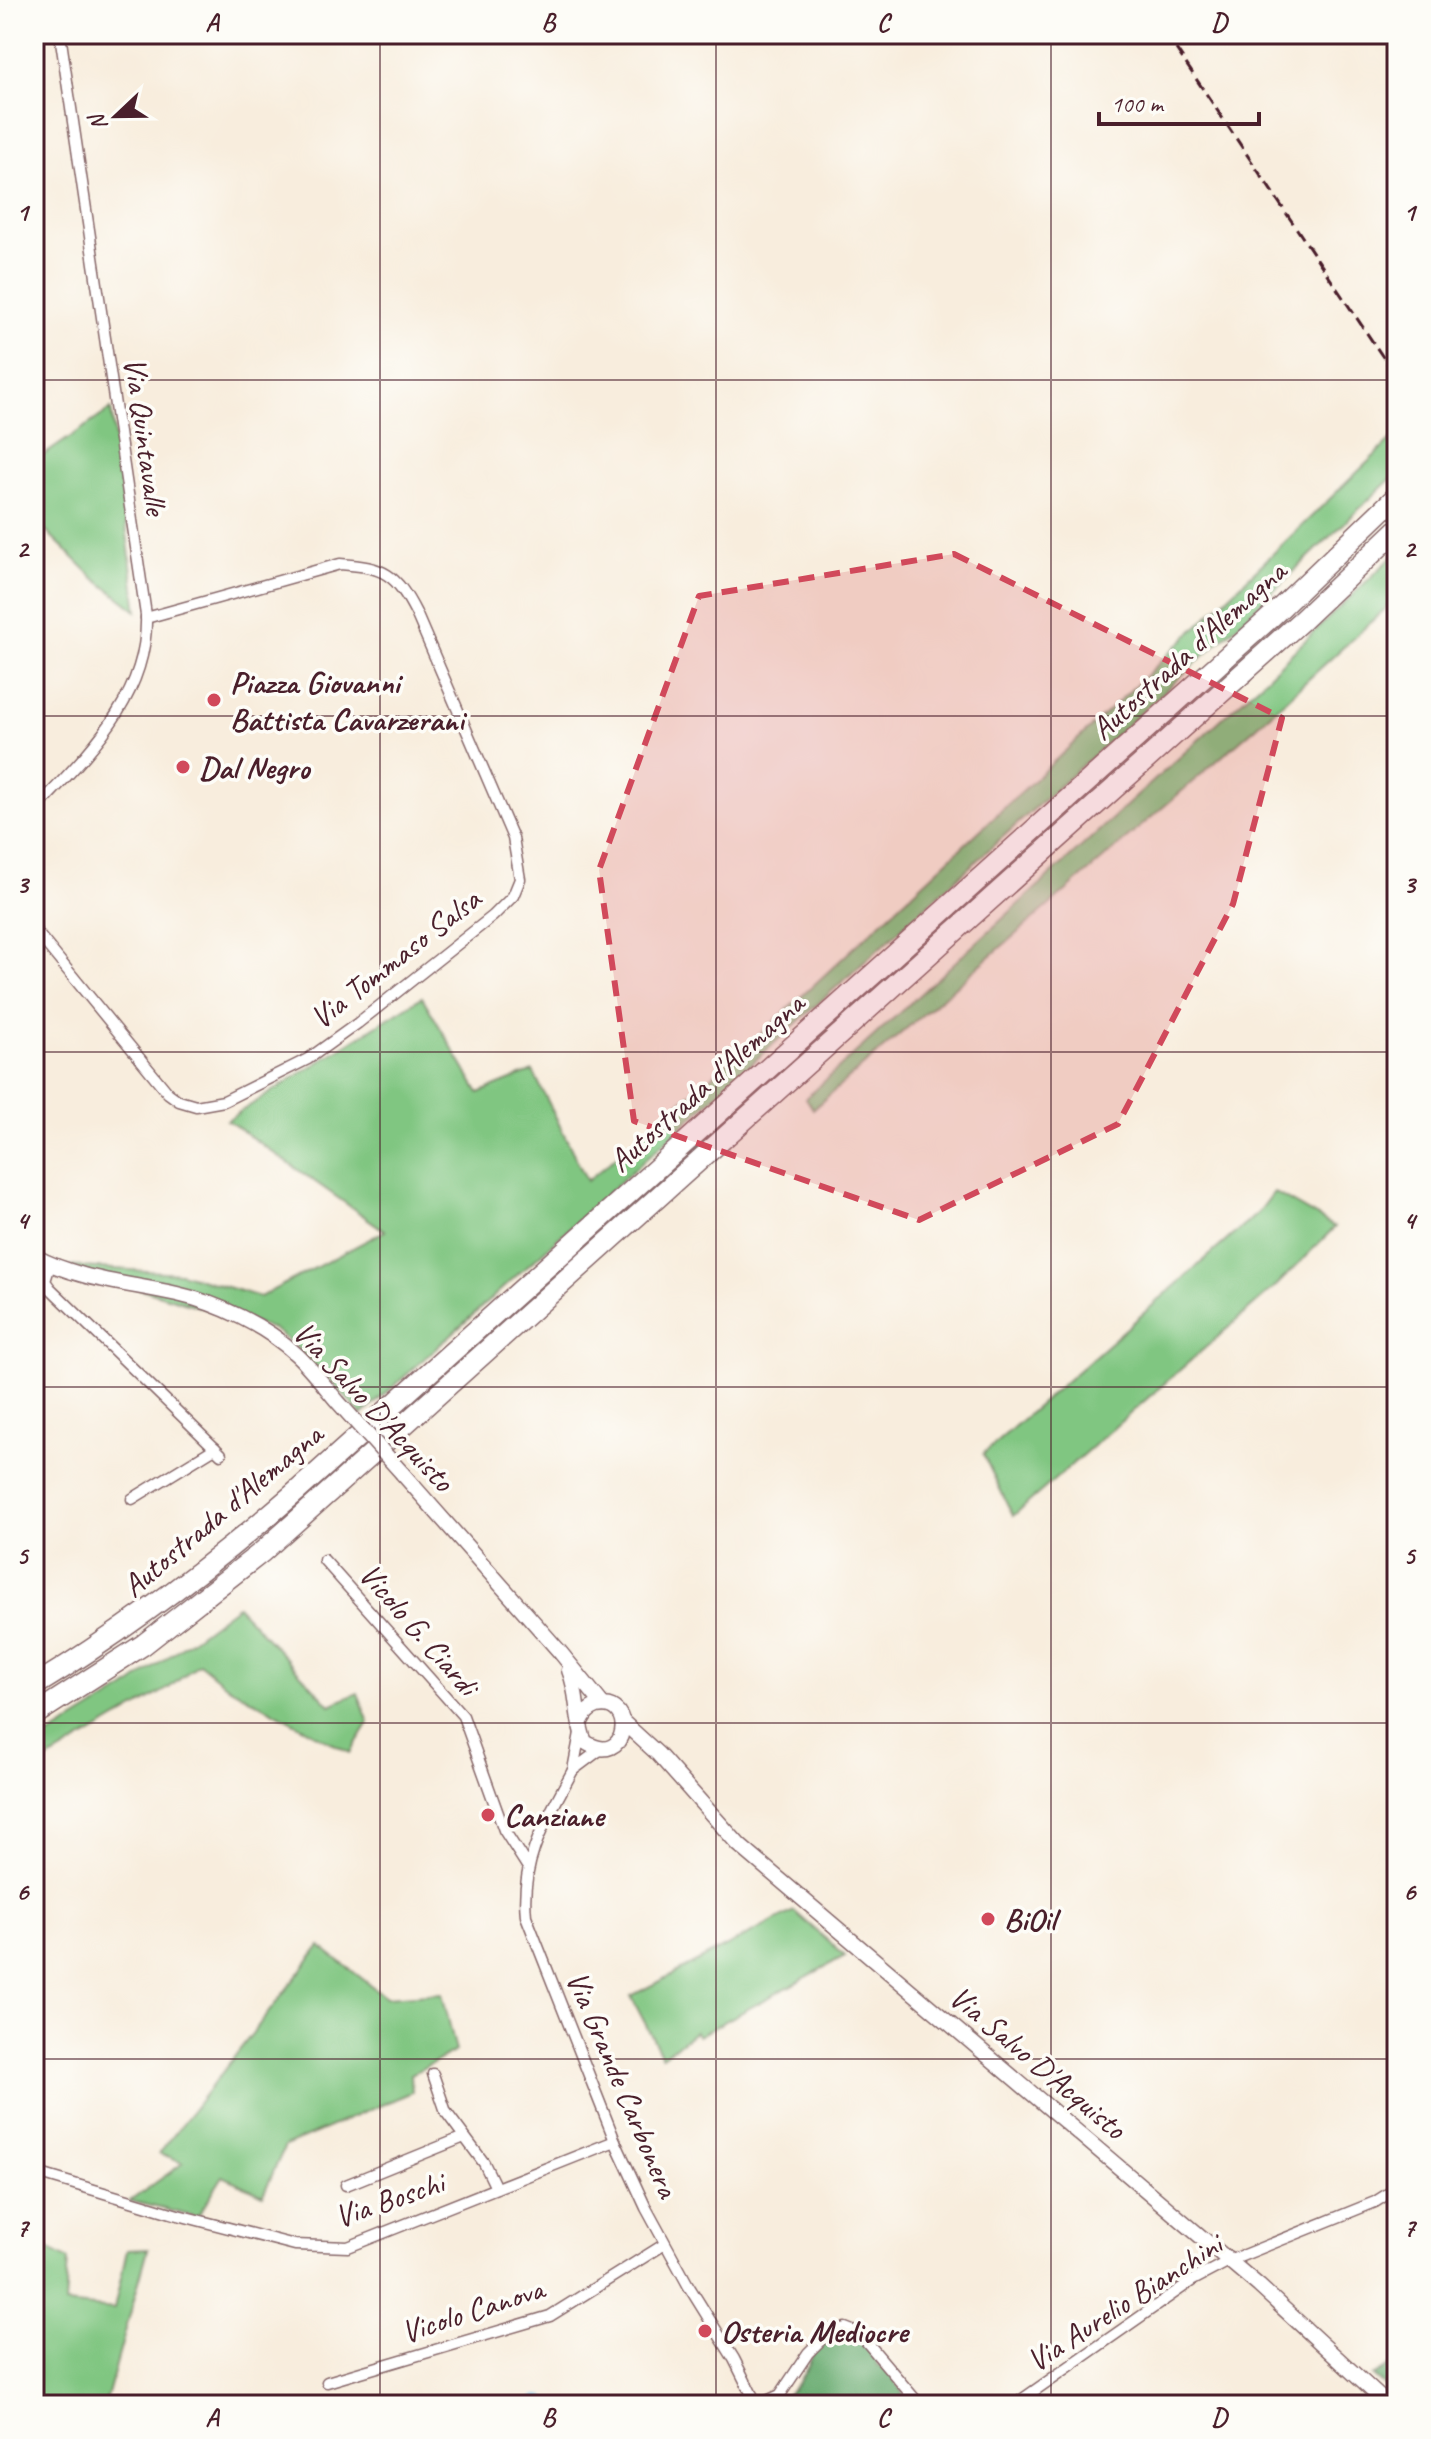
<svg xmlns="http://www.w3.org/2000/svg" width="1431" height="2439" font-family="Caveat,sans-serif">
	<rect width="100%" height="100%" fill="#fdfcf7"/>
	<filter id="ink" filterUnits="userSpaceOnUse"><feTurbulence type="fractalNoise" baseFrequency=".0125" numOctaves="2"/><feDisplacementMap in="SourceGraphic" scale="16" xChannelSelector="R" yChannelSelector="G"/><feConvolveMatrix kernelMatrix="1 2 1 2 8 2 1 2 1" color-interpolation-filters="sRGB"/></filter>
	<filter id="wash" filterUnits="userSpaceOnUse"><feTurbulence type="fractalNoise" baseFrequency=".006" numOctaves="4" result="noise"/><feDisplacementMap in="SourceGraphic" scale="32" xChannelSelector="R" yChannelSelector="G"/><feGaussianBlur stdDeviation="1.8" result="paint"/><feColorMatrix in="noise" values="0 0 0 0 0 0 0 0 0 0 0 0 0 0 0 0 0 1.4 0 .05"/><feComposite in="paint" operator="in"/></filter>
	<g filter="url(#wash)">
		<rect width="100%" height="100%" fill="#f8eddd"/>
		<g fill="#80c681" stroke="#657256" stroke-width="2">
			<polygon points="111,409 137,611 93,577 36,521 34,522 34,462"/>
			<path d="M1397,434V473L1229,633L362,1415C334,1384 307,1354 273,1329L65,1266L180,1273L260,1297L385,1231L227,1120L422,997L479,1093L533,1071L587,1181L759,1036L1149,673Z"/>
			<polygon points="1397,552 1397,598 1255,728 813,1109 806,1098 1262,682"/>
			<polygon points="1274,1192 1335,1227 1277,1285 1013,1516 983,1454 1258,1213"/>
			<polygon points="237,1606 330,1705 358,1693 369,1723 350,1753 230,1688 199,1663 169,1688 34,1768 34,1745 125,1689"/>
			<polygon points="794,1911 845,1956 698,2036 695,2032 662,2056 631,1996"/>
			<polygon points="320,1946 386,1997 442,1993 456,2051 411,2074 412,2092 285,2146 263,2195 223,2176 197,2217 130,2201 183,2163 159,2154"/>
			<polygon points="34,2240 68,2260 65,2304 114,2309 127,2250 148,2249 105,2405 34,2405"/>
		</g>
		<g fill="#68ab6f" stroke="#59654d" stroke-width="2">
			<path d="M824,2322L861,2325L876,2347L877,2364L891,2374L910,2405H774C807,2382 812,2358 824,2322Z"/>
			<polygon points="1397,2361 1397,2397 1373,2376"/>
		</g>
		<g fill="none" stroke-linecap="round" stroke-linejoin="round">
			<polyline stroke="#69c5e7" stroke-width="20" points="539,2405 540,2405"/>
		</g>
	</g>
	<g filter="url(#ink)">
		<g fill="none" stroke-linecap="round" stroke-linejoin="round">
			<g stroke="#876769" stroke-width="13">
				<g id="minor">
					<path d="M34,811C86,755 149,698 146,615L60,34"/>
					<path d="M34,929L168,1093L179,1101L196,1106L224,1101L308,1059L358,1023L493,916L513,896L520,879L513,838L416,613C396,574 385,567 340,564L146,618"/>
					<polyline points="50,1265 45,1281 50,1288 221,1454"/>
					<polyline points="132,1499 215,1448"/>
					<polyline points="324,1560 463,1716 504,1830 527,1866"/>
					<polyline points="580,1733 573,1770 601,1749"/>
					<path d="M573,1770C547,1819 520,1859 526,1916L615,2141L646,2208L688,2285L734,2359L757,2405"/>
					<polyline points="433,2074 446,2112 484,2163 496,2188"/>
					<polyline points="34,2172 178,2215 295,2245 348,2247 615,2141"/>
					<polyline points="346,2185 464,2137"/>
					<polyline points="327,2382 550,2316 665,2244"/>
					<polyline points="758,2405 780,2395 808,2353 829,2332 845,2328 860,2334 920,2405"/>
					<polyline points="1014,2405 1193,2280 1229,2261 1375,2202 1397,2188"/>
				</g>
			</g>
			<g stroke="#876769" stroke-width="17">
				<g id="tertiary">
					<path d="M34,1256C78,1280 129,1283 177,1294C218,1303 266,1326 297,1355C312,1369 325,1387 338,1402"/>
					<polyline points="402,1473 560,1652 603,1705"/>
					<path d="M569,1670C579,1694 575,1719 585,1742C629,1770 636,1697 597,1706C588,1709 584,1715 580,1724"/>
					<polyline points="623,1722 658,1754 739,1845 1259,2286 1388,2405"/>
				</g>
			</g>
			<g stroke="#876769" stroke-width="23">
				<g id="motorway">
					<path d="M34,1686C128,1629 213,1564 296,1492L1271,617L1397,496"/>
					<polyline points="34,1715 143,1645 262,1552 1301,621 1397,530"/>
				</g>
			</g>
			<use href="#minor" stroke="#fff" stroke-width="10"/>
			<use href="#tertiary" stroke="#fff" stroke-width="14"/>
			<use href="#motorway" stroke="#fff" stroke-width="20"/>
			<polyline stroke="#4a1f2b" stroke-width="3" stroke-dasharray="12 6" stroke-linecap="butt" points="1166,34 1397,378"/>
			<g stroke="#876769" stroke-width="17" stroke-linecap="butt">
				<polyline id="tertiary-bridge" points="338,1402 402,1473"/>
			</g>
			<use href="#tertiary-bridge" stroke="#fff" stroke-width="14"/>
		</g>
	</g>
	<path fill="#d1495b" fill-opacity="0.2" stroke="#d1495b" stroke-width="6" stroke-dasharray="16 10" stroke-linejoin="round" d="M954,554L1282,718L1233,904L1118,1124L919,1220L634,1121L599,870L699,596Z"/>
	<path fill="none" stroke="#4a1f2b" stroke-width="2" stroke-opacity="0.55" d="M380,34V2405M716,34V2405M1051,34V2405M34,380H1397M34,716H1397M34,1052H1397M34,1387H1397M34,1723H1397M34,2059H1397"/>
	<g fill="#d1495b" stroke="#fdfcf7" stroke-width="3">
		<circle cx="214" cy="700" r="8"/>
		<circle cx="183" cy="767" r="8"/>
		<circle cx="488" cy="1815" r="8"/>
		<circle cx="988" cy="1919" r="8"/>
		<circle cx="705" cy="2331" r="8"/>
	</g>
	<g text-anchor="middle" stroke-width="7" stroke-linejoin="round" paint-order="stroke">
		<g font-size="32" fill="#4a1f2b" stroke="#fdfcf7">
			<text transform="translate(146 436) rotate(82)" y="11">Via Quintavalle</text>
			<text transform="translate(1188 650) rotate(-42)" y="11">Autostrada d'Alemagna</text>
			<text transform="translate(395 958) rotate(-38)" y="11">Via Tommaso Salsa</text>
			<text transform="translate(706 1082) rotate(-42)" y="11">Autostrada d'Alemagna</text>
			<text transform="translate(374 1406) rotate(47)" y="11">Via Salvo D'Acquisto</text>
			<text transform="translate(222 1510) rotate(-40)" y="11">Autostrada d'Alemagna</text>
			<text transform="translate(419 1629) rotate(49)" y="11">Vicolo G. Ciardi</text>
			<text transform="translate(1038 2062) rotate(40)" y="11">Via Salvo D'Acquisto</text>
			<text transform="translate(623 2084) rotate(67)" y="11">Via Grande Carbonera</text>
			<text transform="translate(389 2199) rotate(-19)" y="11">Via Boschi</text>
			<text transform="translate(1124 2302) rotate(-33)" y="11">Via Aurelio Bianchini</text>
			<text transform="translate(472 2310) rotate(-18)" y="11">Vicolo Canova</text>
		</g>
		<g font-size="32" font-weight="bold" fill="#4a1f2b" stroke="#fdfcf7" text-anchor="start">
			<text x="230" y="693">Piazza Giovanni<tspan x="230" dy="37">Battista Cavarzerani</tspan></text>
			<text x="199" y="778">Dal Negro</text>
			<text x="504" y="1826">Canziane</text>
			<text x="1004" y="1930">BiOil</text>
			<text x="721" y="2342">Osteria Mediocre</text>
		</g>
	</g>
	<rect width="1431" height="2439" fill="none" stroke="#fdfcf7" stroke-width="88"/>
	<g transform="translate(116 116) rotate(248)" stroke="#fdfcf7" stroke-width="6" paint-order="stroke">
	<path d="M0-6L14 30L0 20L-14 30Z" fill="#4a1f2b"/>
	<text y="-12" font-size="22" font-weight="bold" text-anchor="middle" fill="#4a1f2b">N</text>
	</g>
	<path d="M1099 112v12h160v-12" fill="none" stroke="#4a1f2b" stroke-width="4"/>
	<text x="1111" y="112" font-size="24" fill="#4a1f2b" stroke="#fdfcf7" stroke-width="6" paint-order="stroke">100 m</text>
	<rect x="44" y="44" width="1343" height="2351" fill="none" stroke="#4a1f2b" stroke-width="3"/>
	<g font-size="26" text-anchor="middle" font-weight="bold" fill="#4a1f2b">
		<text x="212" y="31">A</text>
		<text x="548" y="31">B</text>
		<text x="883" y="31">C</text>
		<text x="1219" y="31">D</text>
		<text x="22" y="221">1</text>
		<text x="1409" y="221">1</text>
		<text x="22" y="557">2</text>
		<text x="1409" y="557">2</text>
		<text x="22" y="893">3</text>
		<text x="1409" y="893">3</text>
		<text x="22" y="1229">4</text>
		<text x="1409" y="1229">4</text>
		<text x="22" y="1564">5</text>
		<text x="1409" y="1564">5</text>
		<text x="22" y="1900">6</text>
		<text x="1409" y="1900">6</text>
		<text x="22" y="2236">7</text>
		<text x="1409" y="2236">7</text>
		<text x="212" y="2426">A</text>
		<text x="548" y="2426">B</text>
		<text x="883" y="2426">C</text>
		<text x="1219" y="2426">D</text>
	</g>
</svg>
